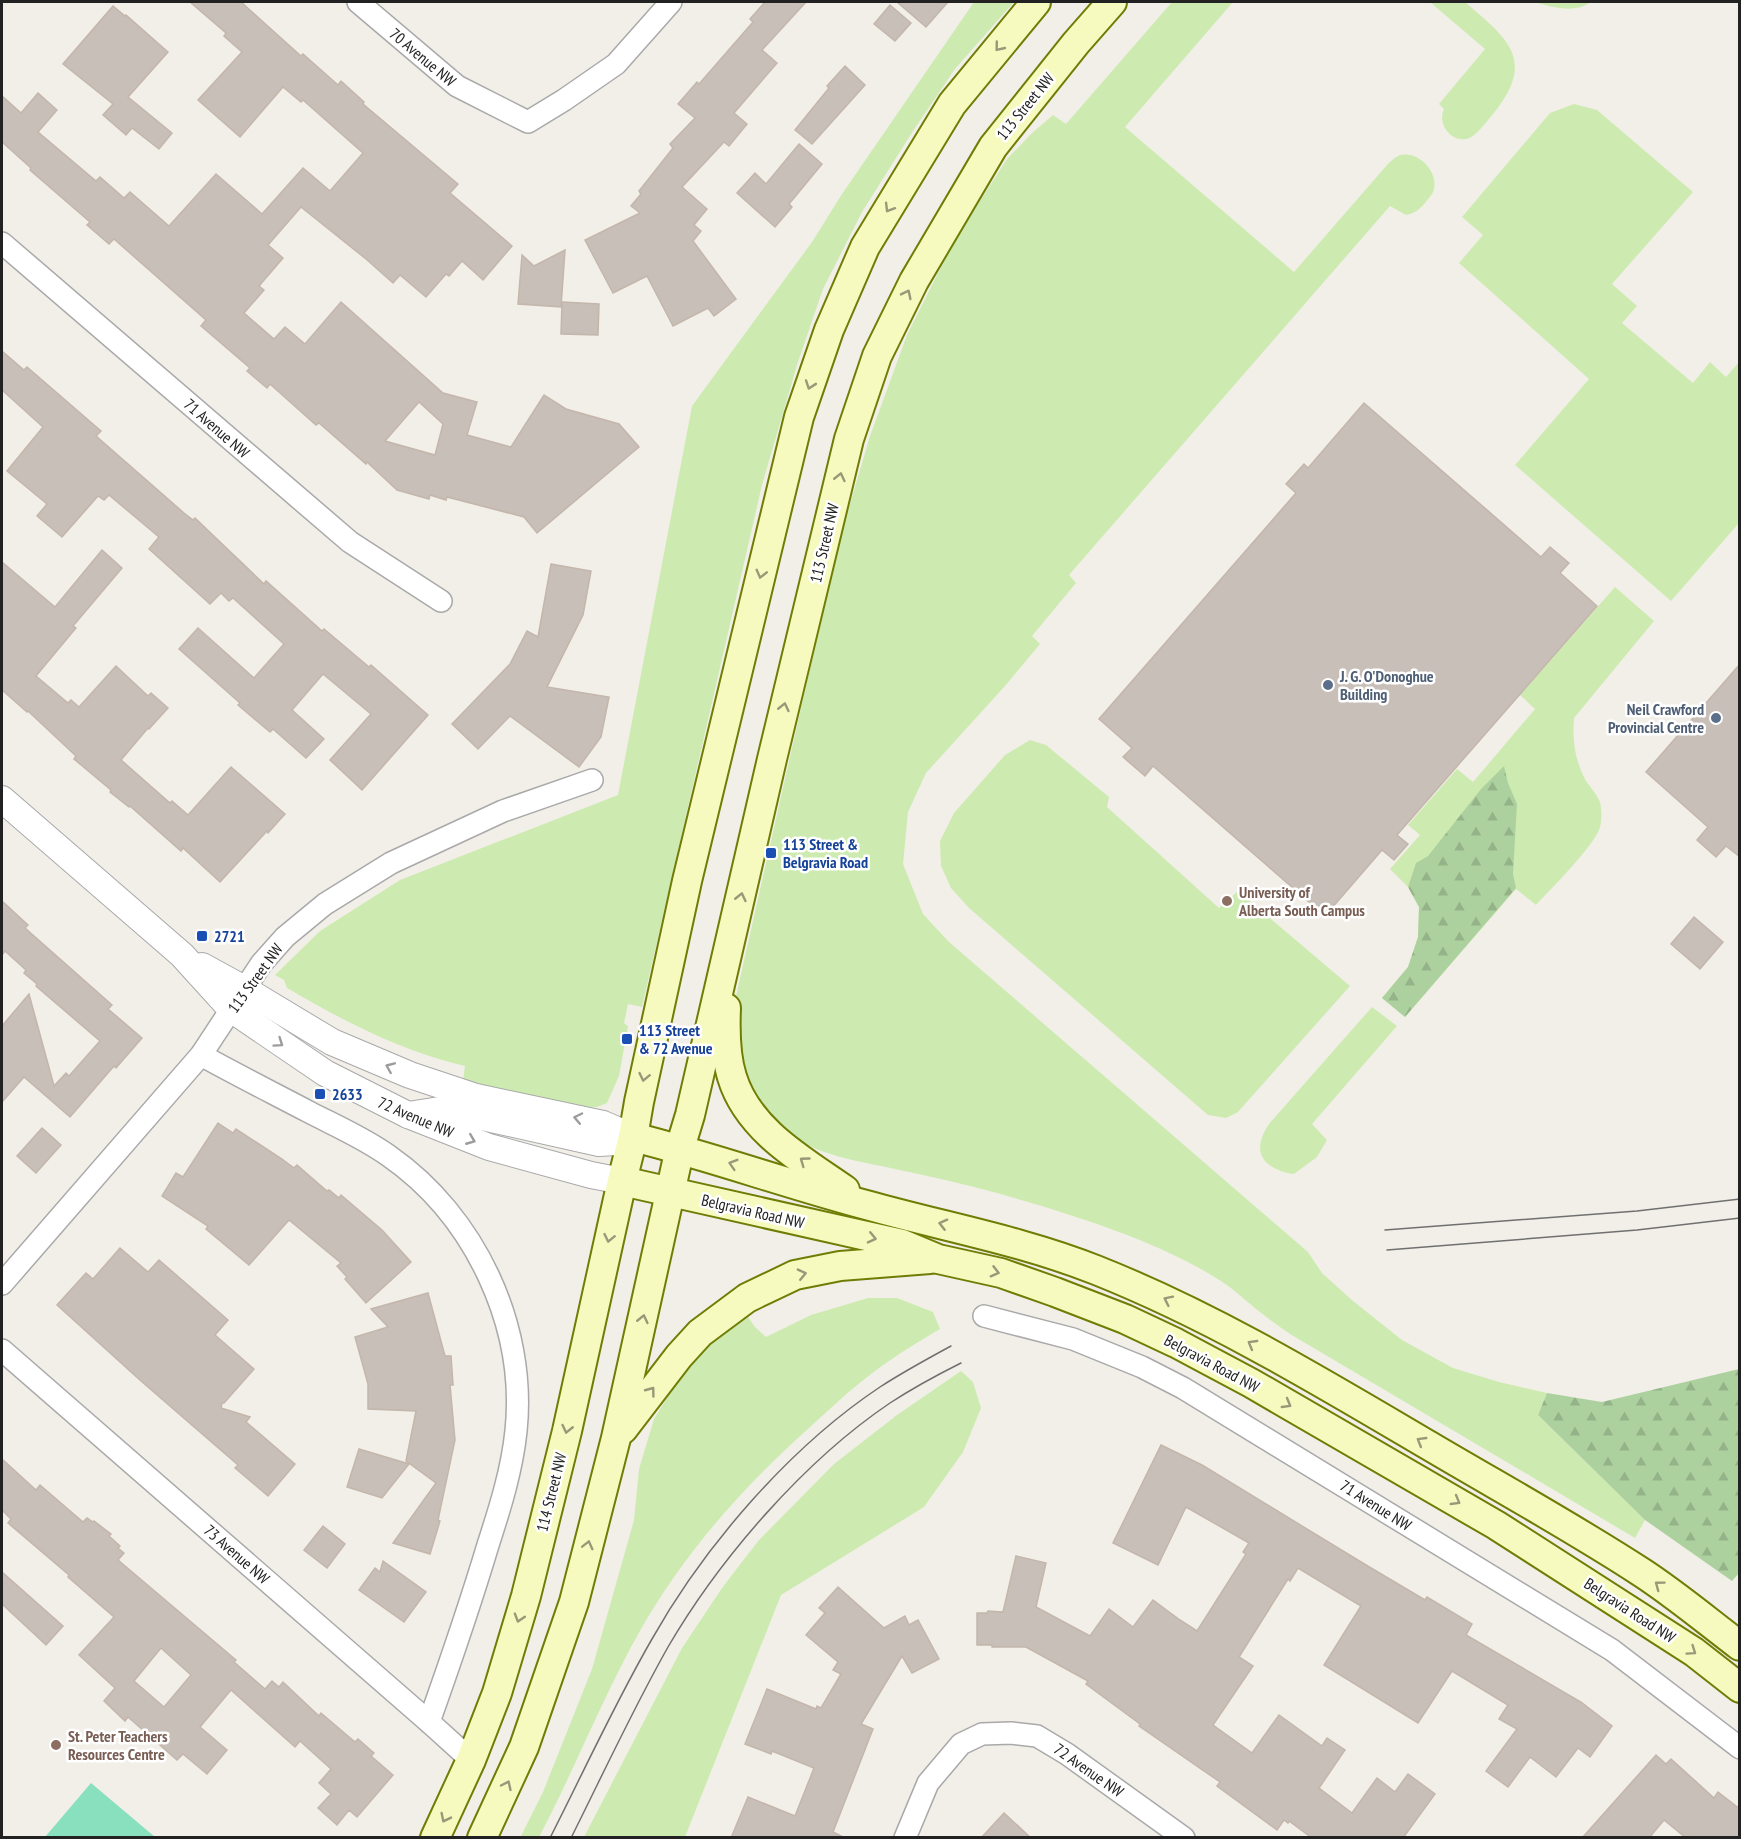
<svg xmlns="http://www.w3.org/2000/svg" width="1741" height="1839" font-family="'PT Sans Narrow',sans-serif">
	<defs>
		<pattern id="forest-firs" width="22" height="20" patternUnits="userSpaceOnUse" patternTransform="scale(1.5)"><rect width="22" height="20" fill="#add19e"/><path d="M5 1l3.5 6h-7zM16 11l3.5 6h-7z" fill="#95b388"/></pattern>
	</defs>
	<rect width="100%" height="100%" fill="#f2efe9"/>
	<g fill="#cdebb0">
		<path d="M974,2H1014L955,69L913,131L862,212L823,289L797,365L762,485L642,1007L628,1004L624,1023L628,1026L619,1076L607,1103L597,1107L585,1108L463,1081L465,1066C401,1051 343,1021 287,988L284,980L275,975L320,931L400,880L618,795L692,406L812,242L842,194Z"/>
		<path d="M1172,2H1233L1125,127L1294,272L1387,165C1390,162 1394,158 1398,156C1417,148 1441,173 1433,192C1432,195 1427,200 1425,203C1419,210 1415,213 1406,215L1390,206L1069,575L1076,583L1032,636L1040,644L1005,686L926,773L908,812L903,864L923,914L949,942L1308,1252L1322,1273L1353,1301L1402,1340L1453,1368L1499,1382L1547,1393L1538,1415L1645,1520L1635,1538L1290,1334C1280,1327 1270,1320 1260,1312C1247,1302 1235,1290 1221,1281C1157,1240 1070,1214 997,1193C964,1184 929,1176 895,1169C859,1161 818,1156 788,1133C764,1114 743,1085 737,1054C735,1041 734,1027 732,1014L803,699L844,524L870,436L907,335L954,241L1007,159L1031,134L1053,115L1066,124Z"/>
		<path d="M1430,2H1465C1508,39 1537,60 1493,114C1487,121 1475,138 1466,139C1450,142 1437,123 1444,109L1439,104L1485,49Z"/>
		<path d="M1534,2H1591C1574,14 1552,7 1534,2Z"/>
		<polygon points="1574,104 1597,110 1693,192 1612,284 1637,306 1622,323 1693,383 1710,362 1726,377 1739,362 1739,523 1671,601 1515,465 1589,379 1459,263 1483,235 1462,217 1550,113"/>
		<path d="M1615,587L1654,621L1574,718C1572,741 1575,760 1586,781C1590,787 1596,793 1599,800C1602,805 1602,821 1600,827C1596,844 1549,891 1536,905L1516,889L1405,1017L1382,998L1408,967L1418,937L1419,907L1408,887L1390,869L1420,835L1408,825L1457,769L1473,782L1535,709L1520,695Z"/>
		<polygon points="1030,740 1046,745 1109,797 1107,807 1219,908 1238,891 1350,986 1238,1112 1226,1118 1208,1115 969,908 951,888 941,866 940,841 954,813 1005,755"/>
		<path d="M1372,1007L1397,1026L1312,1124L1327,1140L1317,1157L1294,1174C1263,1169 1250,1152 1269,1124Z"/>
		<path d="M868,1298H897L933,1312L940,1329C913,1345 885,1362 861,1382C843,1396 827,1412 810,1427C744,1486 685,1552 641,1629C603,1696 575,1769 539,1837L520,1838L543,1792L592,1669L634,1520L639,1469L654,1419L688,1363L699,1351L746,1314L755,1327L766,1337L811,1315Z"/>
		<polygon points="961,1371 973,1382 981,1408 963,1452 924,1507 781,1595 685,1837 584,1837 682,1648 722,1588 745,1558 759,1540 834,1464 897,1415"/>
	</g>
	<g fill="url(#forest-firs)">
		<polygon points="1504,766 1508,783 1517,804 1513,874 1516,888 1405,1017 1382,998 1408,967 1418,937 1419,907 1408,887 1416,863 1428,856 1481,789"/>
		<polygon points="1739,1369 1740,1572 1732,1581 1645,1520 1538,1415 1547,1393 1602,1402"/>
	</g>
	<polygon fill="#88e0be" points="91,1783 155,1837 45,1837"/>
	<g fill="#c7bfb8" stroke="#c4b6ab" stroke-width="1.5" fill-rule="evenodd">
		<path d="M190,2H241L301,56L303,54L338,85L341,81L364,102L363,104L458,184L450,193L512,246L483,280L462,261L449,276L446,274L426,297L400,275L393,283L366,259L301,207L268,245L283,258L259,286L264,290L244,313L274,339L285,327L305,344L341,302L443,393L477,402L467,435L511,447L544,395L566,409L619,424L639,447L537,533L524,517L447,497L446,500L430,495L429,499L397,490L367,462L366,464L319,423L316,425L270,384L267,388L247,371L250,368L201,326L206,320L114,239L109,244L87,225L90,222L30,170L31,168L2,142V96L21,113L38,93L57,110L38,132L96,181L100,177L124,198L130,192L169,226L216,174L262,214L303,168L330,191L363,153L303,100L301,102L283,87L240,137L198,100L242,52L224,36L226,33ZM419,402L443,424L435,455L385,441Z"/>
		<polygon points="765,2 806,2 762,50 777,63 734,113 747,124 729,146 724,142 682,187 707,209 694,225 701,231 693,241 736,299 714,316 708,308 673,326 647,276 613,293 585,240 640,213 631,206 641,194 639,191 673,148 670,144 695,118 678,104 697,82 699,84 753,22 750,19"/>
		<polygon points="897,2 948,2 926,27"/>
		<polygon points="890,5 911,23 895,41 874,24"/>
		<polygon points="113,6 125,16 126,15 168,52 128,97 172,133 159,149 132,128 126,135 103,115 113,104 63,64"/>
		<polygon points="845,66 865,85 812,144 795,130 829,88 827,86"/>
		<polygon points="799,144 822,164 789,204 792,207 775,227 737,193 755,173 766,184"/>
		<polygon points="565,250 561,307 518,304 522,255 534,266"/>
		<polygon points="562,302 599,304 598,335 561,334"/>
		<polygon points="2,351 24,370 27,367 101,431 96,436 184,513 193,520 195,518 264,584 266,581 322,631 324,629 369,667 371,665 428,715 362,790 330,760 371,714 323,674 292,710 324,739 306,758 273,729 270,732 238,705 240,703 179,649 198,628 254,678 284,644 233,598 229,601 221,593 210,604 149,549 159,537 109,495 104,500 98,496 62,537 37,516 47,504 7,471 43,427 2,390"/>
		<polygon points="1364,403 1541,557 1550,547 1569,563 1560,573 1597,606 1397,835 1408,844 1394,860 1382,850 1325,916 1153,766 1145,776 1123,757 1132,748 1099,719 1296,493 1286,484 1304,464 1308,468"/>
		<polygon points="102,550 122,568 73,626 76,628 36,676 68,703 71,700 79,707 116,666 148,696 151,693 168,708 149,729 148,728 121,760 170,803 172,801 188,815 231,767 285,814 268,833 267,831 220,882 183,848 181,851 130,806 129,807 110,792 111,790 74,759 76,756 28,711 27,712 2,690 2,562 55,607"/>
		<polygon points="551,564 591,571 583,615 547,687 609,697 601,737 579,767 510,716 478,749 452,724 510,664 527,631 538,637"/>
		<polygon points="1740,664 1740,857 1726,846 1716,857 1697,840 1708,827 1646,772"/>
		<polygon points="2,901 28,925 25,928 112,1005 108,1009 142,1038 116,1068 114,1066 70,1117 24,1077 2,1102 2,1026 29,994 54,1086 66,1073 69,1076 100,1041 36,986 37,984 24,973 26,970 5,951 2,955"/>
		<polygon points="1694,917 1723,942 1700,969 1671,944"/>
		<polygon points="218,1123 233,1133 236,1129 282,1159 294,1168 297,1165 327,1191 329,1190 339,1198 341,1195 382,1230 411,1262 366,1303 345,1279 347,1277 337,1266 341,1263 289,1220 249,1265 206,1229 208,1226 162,1196 176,1173 183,1177"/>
		<polygon points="42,1128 61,1145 36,1173 17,1156"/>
		<polygon points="120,1248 148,1272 159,1260 228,1320 215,1335 254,1369 224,1403 222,1403 221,1408 250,1417 246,1422 295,1464 268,1496 235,1468 238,1465 141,1381 57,1305 86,1273 93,1279"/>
		<polygon points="428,1293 445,1356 451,1356 453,1385 450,1385 455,1440 438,1520 440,1521 430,1554 393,1543 436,1483 406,1461 416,1411 368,1409 368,1384 355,1337 388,1327 371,1309"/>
		<polygon points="1161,1445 1202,1465 1366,1565 1425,1600 1427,1597 1472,1624 1466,1635 1581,1702 1612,1726 1590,1757 1578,1748 1556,1777 1530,1757 1508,1787 1486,1771 1517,1729 1499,1719 1508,1705 1452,1671 1418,1723 1324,1665 1361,1606 1298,1568 1290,1581 1288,1579 1239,1657 1253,1666 1213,1725 1252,1753 1279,1715 1322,1746 1327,1738 1345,1750 1319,1788 1352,1813 1377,1778 1395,1792 1408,1774 1435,1794 1403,1838 1312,1838 1289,1821 1288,1823 1284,1820 1277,1830 1217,1786 1220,1782 1139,1726 1140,1724 1086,1684 1088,1681 1026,1647 992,1647 992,1645 977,1645 977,1613 987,1613 988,1611 1003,1612 1016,1556 1046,1563 1036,1607 1090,1636 1109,1609 1133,1627 1153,1600 1180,1620 1197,1631 1246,1554 1243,1552 1249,1543 1186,1507 1158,1565 1113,1543"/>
		<polygon points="359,1449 409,1464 382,1498 347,1487"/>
		<path d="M2,1459L36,1490L40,1485L83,1522L87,1518L93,1522L94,1521L111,1534L109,1536L120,1546L118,1548L124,1553L118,1560L236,1660L234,1662L265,1689L272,1681L279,1687L283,1682L319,1716L321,1713L355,1742L358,1739L374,1753L371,1756L393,1775L357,1817L349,1810L337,1825L318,1808L331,1794L319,1783L331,1769L300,1741L295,1747L231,1690L200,1727L227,1750L207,1774L183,1754L177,1760L128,1717L125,1721L104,1701L115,1688L79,1655L114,1617L68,1577L69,1575L8,1523L11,1519L2,1510ZM161,1648L191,1675L164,1707L134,1681Z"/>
		<polygon points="323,1526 345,1544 327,1568 304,1550"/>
		<polygon points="383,1561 426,1592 404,1622 359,1590 375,1568 380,1572"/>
		<polygon points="2,1572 63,1626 46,1645 2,1604"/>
		<polygon points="838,1587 884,1628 905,1616 909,1625 918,1620 939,1659 912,1673 902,1656 861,1724 873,1729 833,1832 845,1838 731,1838 748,1797 795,1816 814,1768 772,1751 771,1754 745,1744 767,1689 816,1709 817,1706 821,1708 841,1674 833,1670 838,1662 806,1635 825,1613 819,1608"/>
		<polygon points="1656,1755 1666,1764 1671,1759 1714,1798 1718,1792 1740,1809 1740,1838 1686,1838 1664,1820 1649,1838 1582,1838"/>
		<polygon points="1004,1813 1031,1838 981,1838"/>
	</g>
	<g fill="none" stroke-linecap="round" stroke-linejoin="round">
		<g stroke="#a9a9a9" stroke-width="24">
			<g id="minor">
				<polyline points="358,2 457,86 528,122 564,100 616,64 671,2"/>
				<polyline points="2,243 350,542 441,601"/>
				<path d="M201,1055C237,1075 273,1093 309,1112C336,1126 364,1138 389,1156C475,1216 527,1326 516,1431C512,1470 500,1508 488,1545C470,1605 450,1663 429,1722"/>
				<polyline points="2,1284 201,1055 261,964 285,937 325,904 391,863 503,811 592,780"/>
				<polyline points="984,1316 1073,1339 1142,1367 1183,1388 1612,1650 1740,1748"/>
				<polyline points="2,1350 429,1722 471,1760"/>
				<polyline points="905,1838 928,1783 961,1744 982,1734 1011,1733 1037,1736 1067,1754 1184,1838"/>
			</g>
		</g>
		<g stroke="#a9a9a9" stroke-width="28">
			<g id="tertiary">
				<polyline points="2,799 182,955 231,1009 325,1073 408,1115 489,1147 591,1175 622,1181"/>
				<polyline points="202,966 244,989 332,1042 410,1075 476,1097 603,1124 633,1137"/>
				<polyline points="408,1115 446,1109 599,1143 616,1142 633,1137"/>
			</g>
		</g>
		<g stroke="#707d05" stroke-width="32">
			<g id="secondary">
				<path d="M726,1008C725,1031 725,1055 732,1077C748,1130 802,1160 845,1190"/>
				<path d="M633,1137C713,1157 790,1185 870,1206C945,1227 1023,1241 1096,1270C1212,1316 1321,1382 1428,1445C1499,1487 1572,1527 1641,1572C1675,1594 1707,1621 1740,1646"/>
				<polyline points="622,1181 902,1244 938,1259 1001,1273 1055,1292 1125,1319 1176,1343 1251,1383 1496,1525 1694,1652 1740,1688"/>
				<polyline points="623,1429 679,1356 700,1333 747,1298 795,1275 840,1266 930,1259"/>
				<polyline points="435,1838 471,1760 497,1693 526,1596 567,1431 622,1181 633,1137 639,1102 687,881 799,417 829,330 865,247 952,104 1036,2"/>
				<polyline points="482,1838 524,1747 574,1602 616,1438 680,1148 690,1115 772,759 849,439 877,356 914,281 993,147 1076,43 1112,2"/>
			</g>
		</g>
		<use href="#minor" stroke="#fff" stroke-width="21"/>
		<use href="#tertiary" stroke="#fff" stroke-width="26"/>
		<use href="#secondary" stroke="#f7fabf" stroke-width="28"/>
		<g stroke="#707070" stroke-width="1.5">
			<polyline points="1385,1230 1637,1211 1740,1199"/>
			<polyline points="1387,1250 1637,1230 1740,1218"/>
			<path d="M550,1838C584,1771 615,1703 652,1639C705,1545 790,1447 880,1387C903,1372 927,1359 951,1346"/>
			<path d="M571,1838C603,1774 633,1709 668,1647C720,1558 804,1461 890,1403C913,1388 937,1375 961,1363"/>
		</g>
	</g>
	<defs><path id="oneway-chevron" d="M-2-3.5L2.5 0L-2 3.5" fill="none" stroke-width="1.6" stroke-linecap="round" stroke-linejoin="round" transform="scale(1.5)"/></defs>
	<g stroke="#979978">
		<use href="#oneway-chevron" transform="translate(999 47) rotate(129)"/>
		<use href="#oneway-chevron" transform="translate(889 208) rotate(121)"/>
		<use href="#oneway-chevron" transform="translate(907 294) rotate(-64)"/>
		<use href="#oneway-chevron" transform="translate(810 385) rotate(109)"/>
		<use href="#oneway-chevron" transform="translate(840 477) rotate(-77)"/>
		<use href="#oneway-chevron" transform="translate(761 574) rotate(104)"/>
		<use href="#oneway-chevron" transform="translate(784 707) rotate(-77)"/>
		<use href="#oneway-chevron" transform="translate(741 897) rotate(-77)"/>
		<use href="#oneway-chevron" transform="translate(644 1077) rotate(102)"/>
		<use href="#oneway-chevron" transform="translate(804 1161) rotate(-144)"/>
		<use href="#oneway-chevron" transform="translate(733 1164) rotate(-163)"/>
		<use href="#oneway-chevron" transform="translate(943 1224) rotate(-166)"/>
		<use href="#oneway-chevron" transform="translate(609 1238) rotate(102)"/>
		<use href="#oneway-chevron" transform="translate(872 1238) rotate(13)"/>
		<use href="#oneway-chevron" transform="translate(995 1272) rotate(15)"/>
		<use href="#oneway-chevron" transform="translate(802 1274) rotate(-13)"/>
		<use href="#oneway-chevron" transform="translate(1168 1300) rotate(-154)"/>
		<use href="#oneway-chevron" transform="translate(643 1319) rotate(-77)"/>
		<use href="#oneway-chevron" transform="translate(1252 1344) rotate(-150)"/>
		<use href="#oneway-chevron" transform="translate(651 1391) rotate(-53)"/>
		<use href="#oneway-chevron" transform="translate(1287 1404) rotate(30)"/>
		<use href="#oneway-chevron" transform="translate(567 1429) rotate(103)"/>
		<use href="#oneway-chevron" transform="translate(1421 1441) rotate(-149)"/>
		<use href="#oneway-chevron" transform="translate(1456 1501) rotate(30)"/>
		<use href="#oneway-chevron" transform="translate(588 1545) rotate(-76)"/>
		<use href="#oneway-chevron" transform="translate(1659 1585) rotate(-143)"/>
		<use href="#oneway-chevron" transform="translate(519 1618) rotate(107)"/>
		<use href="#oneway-chevron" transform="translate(1692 1651) rotate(35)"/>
		<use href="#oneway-chevron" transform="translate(507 1785) rotate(-65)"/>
		<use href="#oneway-chevron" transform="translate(445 1818) rotate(116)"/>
	</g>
	<g stroke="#9c9c9c">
		<use href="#oneway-chevron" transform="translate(279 1043) rotate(35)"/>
		<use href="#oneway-chevron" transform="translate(390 1067) rotate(-157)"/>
		<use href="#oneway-chevron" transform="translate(578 1118) rotate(-168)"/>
		<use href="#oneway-chevron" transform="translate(471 1140) rotate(22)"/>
	</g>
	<g fill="#5c6f8a" stroke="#fff" stroke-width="2">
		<circle cx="1328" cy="685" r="6"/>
		<circle cx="1716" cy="718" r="6"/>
	</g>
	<g fill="#1a4fb4" stroke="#fff" stroke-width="2">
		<rect x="765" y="847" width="12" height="12" rx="3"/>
		<rect x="196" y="930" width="12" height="12" rx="3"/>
		<rect x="621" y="1033" width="12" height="12" rx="3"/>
		<rect x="314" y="1088" width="12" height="12" rx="3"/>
	</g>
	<g fill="#8d6e63" stroke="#fff" stroke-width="2">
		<circle cx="1227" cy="901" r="6"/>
		<circle cx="56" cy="1745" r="6"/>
	</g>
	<g text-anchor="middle" stroke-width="5" stroke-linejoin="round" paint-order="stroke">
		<g font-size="16" fill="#222" stroke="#fff">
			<text transform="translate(423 57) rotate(40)" y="6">70 Avenue NW</text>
			<text transform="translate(1025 106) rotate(-51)" y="6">113 Street NW</text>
			<text transform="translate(217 428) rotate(41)" y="6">71 Avenue NW</text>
			<text transform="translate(824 543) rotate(-77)" y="6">113 Street NW</text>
			<text transform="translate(255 978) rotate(-54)" y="6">113 Street NW</text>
			<text transform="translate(416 1117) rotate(23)" y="6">72 Avenue NW</text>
			<text transform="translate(753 1211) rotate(13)" y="6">Belgravia Road NW</text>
			<text transform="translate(1212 1363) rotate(28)" y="6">Belgravia Road NW</text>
			<text transform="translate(551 1492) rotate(-76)" y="6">114 Street NW</text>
			<text transform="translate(1376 1505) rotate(32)" y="6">71 Avenue NW</text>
			<text transform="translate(237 1554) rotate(41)" y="6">73 Avenue NW</text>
			<text transform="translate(1630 1610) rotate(33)" y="6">Belgravia Road NW</text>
			<text transform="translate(1089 1770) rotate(35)" y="6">72 Avenue NW</text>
		</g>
		<g font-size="16" font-weight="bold" fill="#4e5e75" stroke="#fff" text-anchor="start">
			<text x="1340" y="682">J. G. O'Donoghue<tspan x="1340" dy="18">Building</tspan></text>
			<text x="1704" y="715" text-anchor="end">Neil Crawford<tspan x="1704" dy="18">Provincial Centre</tspan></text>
		</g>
		<g font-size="16" font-weight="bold" fill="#164399" stroke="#fff" text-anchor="start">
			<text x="783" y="850">113 Street &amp;<tspan x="783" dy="18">Belgravia Road</tspan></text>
			<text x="214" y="942">2721</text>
			<text x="639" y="1036">113 Street<tspan x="639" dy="18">&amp; 72 Avenue</tspan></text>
			<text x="332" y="1100">2633</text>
		</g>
		<g font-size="16" font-weight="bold" fill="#785e54" stroke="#fff" text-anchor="start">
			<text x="1239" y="898">University of<tspan x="1239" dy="18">Alberta South Campus</tspan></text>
			<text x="68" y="1742">St. Peter Teachers<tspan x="68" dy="18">Resources Centre</tspan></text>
		</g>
	</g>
	<rect width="1741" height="1839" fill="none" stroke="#222222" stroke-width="6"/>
</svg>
